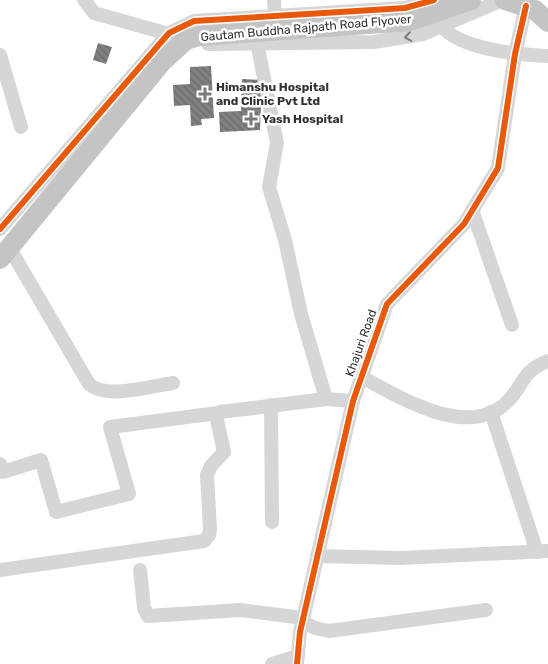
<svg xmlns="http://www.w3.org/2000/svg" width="548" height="664" font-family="Rubik,sans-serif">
	<defs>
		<pattern id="building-back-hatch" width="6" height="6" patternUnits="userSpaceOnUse" patternTransform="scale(1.25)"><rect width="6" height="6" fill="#808080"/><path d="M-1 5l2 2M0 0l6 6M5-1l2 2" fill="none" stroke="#696969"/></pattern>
	</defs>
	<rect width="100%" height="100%" fill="#fff"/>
	<g fill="url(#building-back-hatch)">
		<polygon points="98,43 112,47 106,64 93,60"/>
		<polygon points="211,66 214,118 201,119 202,125 191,126 190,105 174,106 173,85 190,84 190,67"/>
		<polygon points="242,79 262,80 260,130 220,132 219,112 241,111"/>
	</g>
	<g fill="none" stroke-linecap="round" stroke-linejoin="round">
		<g stroke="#d6d6d6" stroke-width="14">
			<polyline points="84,0 94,13 176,36"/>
			<polyline points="274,0 275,16"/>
			<path d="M439,21C451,49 521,55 548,56"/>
			<polyline points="258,34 258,48 277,143 269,187 285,240 301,314 326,399 353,401"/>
			<polyline points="208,44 374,42 423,34 502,0"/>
			<polyline points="0,55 21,127"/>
			<polyline points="472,210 512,325"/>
			<polyline points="0,229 169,33 194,21 405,8 434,0"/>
			<path d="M13,254L89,384C106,400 151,386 173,383"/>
			<path d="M360,376C397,396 467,440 506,403C524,386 521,371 548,361"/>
			<polyline points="271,405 272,522"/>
			<polyline points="491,412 537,552"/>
			<polyline points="0,464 3,472 41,460 56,512 129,494 110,427 218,413"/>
			<polyline points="317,556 401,558 548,551"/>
			<polyline points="0,570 204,541 209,535 210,529 207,475 211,466 224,452 216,415 220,412 326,399"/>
			<polyline points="140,570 144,608 148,616 240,610 303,618"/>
			<polyline points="302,622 315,628 329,631 486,610"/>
			<polyline points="272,664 298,656"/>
			<polyline points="297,664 300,632 353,401 387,304 464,224 498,168 515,54 526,6"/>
		</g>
		<polyline stroke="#c4c4c4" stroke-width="20" points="505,0 535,10 548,22"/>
		<polyline stroke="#c4c4c4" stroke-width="20" points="0,259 162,62 186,40 200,36 410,21 471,0"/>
		<g stroke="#fff" stroke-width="9">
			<g id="cycleway">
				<polyline points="0,229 169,33 194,21 405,8 434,0"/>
				<polyline points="297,664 300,632 353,401 387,304 464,224 498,168 515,54 526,6"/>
			</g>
		</g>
		<use href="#cycleway" stroke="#e8590c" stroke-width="6"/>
	</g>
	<defs><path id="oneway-chevron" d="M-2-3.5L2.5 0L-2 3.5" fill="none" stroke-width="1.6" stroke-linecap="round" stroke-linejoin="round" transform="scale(1.25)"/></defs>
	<use stroke="#7c7c7c" href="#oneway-chevron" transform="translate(408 37) rotate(171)"/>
	<g fill="#7a7a7a" stroke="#fff" stroke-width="2">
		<path d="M202.5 86.5h5v5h5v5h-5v5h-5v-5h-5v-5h5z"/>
		<path d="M248.5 111.5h5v5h5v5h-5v5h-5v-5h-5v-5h5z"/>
	</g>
	<g text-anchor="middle" stroke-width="5" stroke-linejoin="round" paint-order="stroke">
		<g font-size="12" fill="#323232" stroke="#fff">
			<text transform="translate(306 28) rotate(-5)" y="4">Gautam Buddha Rajpath Road Flyover</text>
			<text transform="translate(361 343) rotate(-70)" y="4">Khajuri Road</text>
		</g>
		<g font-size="12" font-weight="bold" fill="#323232" stroke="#fff" text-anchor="start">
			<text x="216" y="91">Himanshu Hospital<tspan x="216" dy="14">and Clinic Pvt Ltd</tspan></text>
			<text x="262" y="123">Yash Hospital</text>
		</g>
	</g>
</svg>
